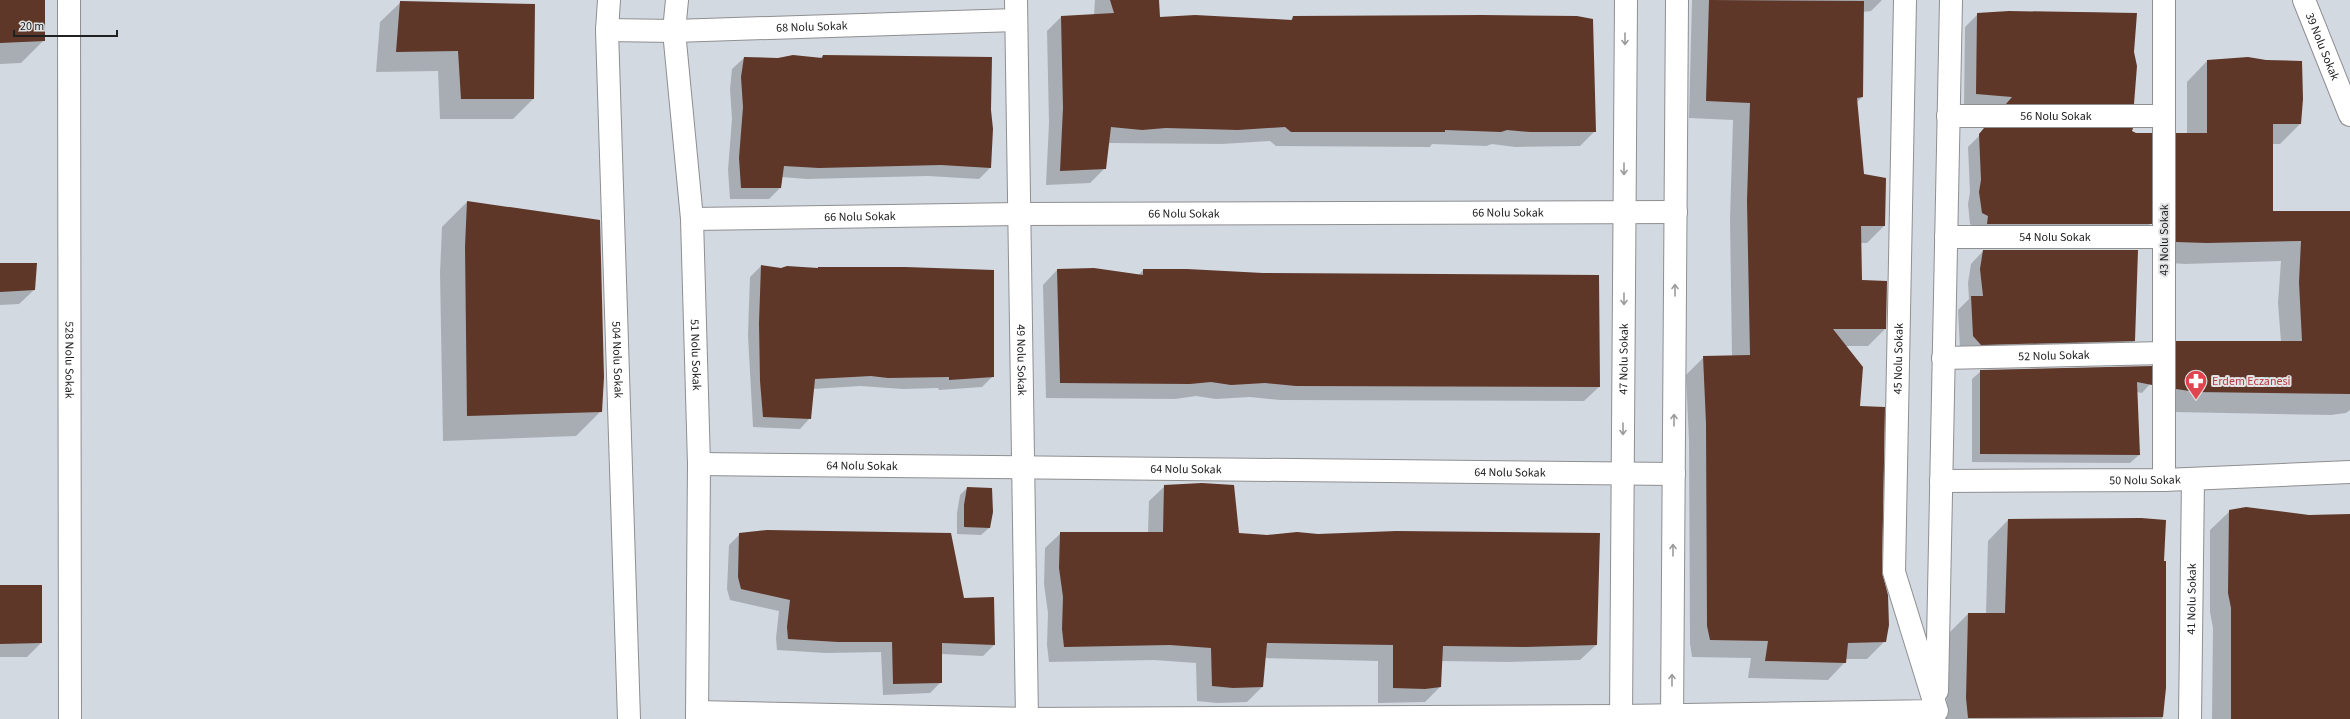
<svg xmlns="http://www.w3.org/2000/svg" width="2350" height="719" font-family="'Source Sans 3',sans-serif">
	<rect width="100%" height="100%" fill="#e2e3e5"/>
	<rect fill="#d3d9e1" x="0" y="0" width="2350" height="719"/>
	<g fill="#0003">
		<polygon points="0,0 44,0 44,40 21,63 0,64"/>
		<polygon points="1095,0 1158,0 1159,18 1290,21 1293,17 1595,131 1580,146 1515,147 1492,144 1486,146 1432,144 1430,147 1276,146 1270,141 1222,144 1108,143 1105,168 1090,183 1046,185 1049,123 1047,31 1061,17 1094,15"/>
		<polygon points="1692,0 1882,0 1871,11 1863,12 1862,97 1857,102 1863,175 1884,226 1867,243 1861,243 1861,281 1885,329 1868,346 1845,346 1859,407 1880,572 1885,641 1867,659 1845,659 1845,662 1828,680 1748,678 1751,658 1692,657 1690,644 1689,441 1686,375 1704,357 1732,356 1730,219 1733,120 1689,118"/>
		<polygon points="401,2 533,99 513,119 440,119 438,71 376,72 380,22"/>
		<polygon points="2088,12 2136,14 2133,52 2133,103 2120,116 1964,106 1965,27 1978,14"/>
		<polygon points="823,56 991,58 990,168 979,179 928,176 807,179 781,177 780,188 769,199 730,199 728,170 732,119 730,89 732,69 744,58 820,58"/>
		<polygon points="2207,61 2300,124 2280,144 2272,144 2272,212 2350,212 2350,410 2346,413 2331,415 2175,412 2156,362 2177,342 2281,342 2278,303 2281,261 2185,264 2156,262 2156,155 2177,134 2187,134 2187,82"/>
		<polygon points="1985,130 2131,132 2136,134 2150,134 2150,224 2139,236 1977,228 1970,224 1968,204 1970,192 1968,147"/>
		<polygon points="467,202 601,411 576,436 443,441 440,273 442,227"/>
		<polygon points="1984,250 2134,341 2121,354 1960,349 1958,310 1969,299 1968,283 1971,264"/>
		<polygon points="0,264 34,290 19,304 0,305"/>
		<polygon points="761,266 781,269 818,268 993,376 982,387 939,390 938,388 903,389 860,386 813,389 810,418 800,429 753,427 748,335 750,277"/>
		<polygon points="1057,270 1138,276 1143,270 1263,274 1599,387 1584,401 1280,400 1250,397 1216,399 1196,396 1175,399 1046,398 1043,285"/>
		<polygon points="2150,367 2150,384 2142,393 2137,392 2139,455 2130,463 1972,462 1972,379 1981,371"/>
		<polygon points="1165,486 1238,534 1596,645 1580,660 1509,662 1441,661 1440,687 1425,702 1378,703 1378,661 1265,658 1262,687 1247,702 1217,703 1197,701 1196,663 1154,660 1049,662 1047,645 1048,613 1044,584 1045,548 1061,533 1148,533 1149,501"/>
		<polygon points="967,488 989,528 981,535 957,534 957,513 960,495"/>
		<polygon points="2230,511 2309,516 2350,515 2350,719 2212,719 2213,628 2210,612 2210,530"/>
		<polygon points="2008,520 2163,562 2165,688 2162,719 1946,719 1948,634 1968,614 1986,614 1988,541"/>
		<polygon points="740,534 963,600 994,645 983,656 941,654 941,682 930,693 883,695 881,652 826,653 777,650 776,638 779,611 730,600 727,589 729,545"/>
		<polygon points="0,586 41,643 27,657 0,657"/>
	</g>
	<g fill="#5e3728">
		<polygon points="0,0 45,0 45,41 0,43"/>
		<polygon points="1110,0 1159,0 1160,17 1195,15 1292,20 1293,16 1482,15 1577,16 1593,19 1596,132 1530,132 1507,130 1501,132 1445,130 1445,132 1291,132 1285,127 1238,130 1166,128 1142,130 1111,127 1106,169 1060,171 1063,108 1061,16 1114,13"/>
		<polygon points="1709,0 1864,1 1863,97 1857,98 1864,174 1886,178 1885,226 1861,226 1862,280 1887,281 1886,329 1833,329 1863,367 1860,406 1885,407 1882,572 1888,595 1889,625 1886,642 1848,643 1846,663 1765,661 1768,641 1710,640 1707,626 1706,423 1703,356 1750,355 1747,201 1750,103 1706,101"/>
		<polygon points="400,1 535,4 534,99 461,99 458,51 396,52"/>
		<polygon points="2009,11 2137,13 2134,52 2137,66 2134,104 2006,104 2012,97 1976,94 1977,13"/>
		<polygon points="793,55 822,58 823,55 992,57 991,110 993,129 991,168 941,165 819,168 784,166 781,188 741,188 739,158 743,107 741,77 744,57 778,58"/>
		<polygon points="2248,57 2266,60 2302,61 2303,99 2301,124 2273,124 2273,211 2350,211 2350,394 2196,392 2176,389 2176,341 2302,341 2299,282 2301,241 2207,243 2176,242 2176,133 2207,133 2207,60"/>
		<polygon points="1984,128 2133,128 2132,131 2136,133 2152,133 2152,224 1987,224 1988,216 1982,213 1979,192 1981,180 1979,134"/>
		<polygon points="467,201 600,220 604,377 602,412 467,416 465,247"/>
		<polygon points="1983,250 2138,250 2135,341 1981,345 1973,336 1971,296 1983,296 1980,269"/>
		<polygon points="0,263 37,263 35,290 0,292"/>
		<polygon points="761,265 781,268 787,266 818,268 818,267 905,267 994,270 994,377 949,380 949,377 888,378 871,376 815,379 811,419 763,417 760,381 759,323"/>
		<polygon points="1094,268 1143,275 1143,269 1187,269 1263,273 1599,275 1600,387 1296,386 1265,383 1231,385 1211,382 1190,384 1060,383 1057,269"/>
		<polygon points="2152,366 2152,385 2137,382 2140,455 1980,454 1980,370"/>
		<polygon points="1202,483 1234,485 1239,533 1267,535 1297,532 1318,534 1396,531 1600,533 1597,645 1525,647 1443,646 1441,687 1425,689 1393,688 1393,645 1267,643 1263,687 1233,688 1212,686 1211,648 1170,645 1064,647 1062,629 1063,597 1059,568 1060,532 1163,532 1164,485"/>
		<polygon points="967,487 992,488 993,512 990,528 964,527 964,505"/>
		<polygon points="2246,507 2309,515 2350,514 2350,719 2231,719 2231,608 2228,593 2229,510"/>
		<polygon points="2141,518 2166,520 2164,561 2166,561 2166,688 2163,717 1968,718 1966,698 1968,613 2005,613 2008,519"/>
		<polygon points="767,530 951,533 964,598 994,597 995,645 942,643 942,683 893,684 892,642 838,642 788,639 787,627 790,600 741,589 738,577 739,533"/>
		<polygon points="0,585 42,585 42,643 0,644"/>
	</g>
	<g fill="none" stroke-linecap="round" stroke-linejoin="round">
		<g stroke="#8e8f91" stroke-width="24">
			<g id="minor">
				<path id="s1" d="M69,0L70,719"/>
				<path id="s2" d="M609,0L607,30L629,719"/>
				<path id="s3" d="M677,0L674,31L692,219L699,464L697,719"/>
				<path id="s4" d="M1016,0L1027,719"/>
				<polyline points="2164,0 2164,480"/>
				<path id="s5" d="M2304,0L2350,115"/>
				<path id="s6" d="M607,30L674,31L1016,20"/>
				<path id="s7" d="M1948,116H2164"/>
				<path id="s8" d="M692,219L1019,214L1676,212"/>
				<path id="s9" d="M1946,237H2164"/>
				<path id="s10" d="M1943,358L2164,353"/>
				<path id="s11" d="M699,464L1674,474"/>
				<path id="s12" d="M1941,481L2164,480L2350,472"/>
				<polyline points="1937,691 1951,0"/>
				<path id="s13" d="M697,712L1027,719L1621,716L1937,711L1894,572L1905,0"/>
				<path id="s14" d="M1621,719L1626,0"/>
				<polyline points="1672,719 1677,0"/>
				<path id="s15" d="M2190,719L2193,479"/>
			</g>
		</g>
		<use href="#minor" stroke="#fff" stroke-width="22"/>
	</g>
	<defs><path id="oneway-shaft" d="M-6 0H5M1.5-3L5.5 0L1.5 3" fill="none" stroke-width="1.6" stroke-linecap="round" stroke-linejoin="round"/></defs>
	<g stroke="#9b9b9c">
		<use href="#oneway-shaft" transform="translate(1625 39) rotate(90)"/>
		<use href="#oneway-shaft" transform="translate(1624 169) rotate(90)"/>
		<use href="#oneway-shaft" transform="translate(1675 290) rotate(-90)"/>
		<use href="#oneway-shaft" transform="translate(1624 299) rotate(90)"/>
		<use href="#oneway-shaft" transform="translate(1674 420) rotate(-90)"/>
		<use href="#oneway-shaft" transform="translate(1623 429) rotate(90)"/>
		<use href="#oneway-shaft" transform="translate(1673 550) rotate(-90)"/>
		<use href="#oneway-shaft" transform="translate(1672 680) rotate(-90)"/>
	</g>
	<defs>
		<g id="pharmacy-pin" transform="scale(1.15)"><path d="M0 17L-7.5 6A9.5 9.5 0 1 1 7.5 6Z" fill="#e0444e" stroke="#e2e3e5"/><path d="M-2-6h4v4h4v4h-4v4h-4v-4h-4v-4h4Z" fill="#fff"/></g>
	</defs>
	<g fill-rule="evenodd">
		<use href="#pharmacy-pin" x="2196" y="381"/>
	</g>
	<g text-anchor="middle" stroke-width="4" stroke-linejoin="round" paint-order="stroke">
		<g font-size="12" fill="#202122" stroke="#e2e3e5">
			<text dy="4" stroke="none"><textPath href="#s6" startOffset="205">68 Nolu Sokak</textPath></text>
			<text dy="4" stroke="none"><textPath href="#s5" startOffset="50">39 Nolu Sokak</textPath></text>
			<text dy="4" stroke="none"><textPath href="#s7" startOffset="108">56 Nolu Sokak</textPath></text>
			<text dy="4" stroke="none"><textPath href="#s8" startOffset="816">66 Nolu Sokak</textPath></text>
			<text dy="4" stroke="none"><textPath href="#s8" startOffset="492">66 Nolu Sokak</textPath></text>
			<text dy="4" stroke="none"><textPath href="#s8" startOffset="168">66 Nolu Sokak</textPath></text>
			<text dy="4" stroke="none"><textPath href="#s9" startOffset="109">54 Nolu Sokak</textPath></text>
			<text transform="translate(2164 240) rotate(-90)" y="4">43 Nolu Sokak</text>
			<text dy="4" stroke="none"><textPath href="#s3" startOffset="356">51 Nolu Sokak</textPath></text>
			<text dy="4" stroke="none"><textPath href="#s10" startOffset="111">52 Nolu Sokak</textPath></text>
			<text dy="4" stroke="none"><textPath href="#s2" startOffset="360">504 Nolu Sokak</textPath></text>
			<text dy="4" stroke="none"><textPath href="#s13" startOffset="1599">45 Nolu Sokak</textPath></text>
			<text dy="4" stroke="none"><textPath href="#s1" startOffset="360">528 Nolu Sokak</textPath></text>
			<text dy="4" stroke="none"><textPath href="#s4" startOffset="360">49 Nolu Sokak</textPath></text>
			<text dy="4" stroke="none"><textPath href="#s14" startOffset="360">47 Nolu Sokak</textPath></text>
			<text dy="4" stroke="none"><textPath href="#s11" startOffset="163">64 Nolu Sokak</textPath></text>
			<text dy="4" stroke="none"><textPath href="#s11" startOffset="487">64 Nolu Sokak</textPath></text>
			<text dy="4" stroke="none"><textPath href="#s11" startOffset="811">64 Nolu Sokak</textPath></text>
			<text dy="4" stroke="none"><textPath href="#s12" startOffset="204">50 Nolu Sokak</textPath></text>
			<text dy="4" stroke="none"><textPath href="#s15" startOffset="120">41 Nolu Sokak</textPath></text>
		</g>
		<g font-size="12" fill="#be3a42" stroke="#e2e3e5" text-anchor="start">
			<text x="2212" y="385">Erdem Eczanesi</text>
		</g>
	</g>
	<path d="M14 30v6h103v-6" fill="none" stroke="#202122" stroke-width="2"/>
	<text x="20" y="30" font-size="12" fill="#202122" stroke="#e2e3e5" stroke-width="3" paint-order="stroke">20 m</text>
</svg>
